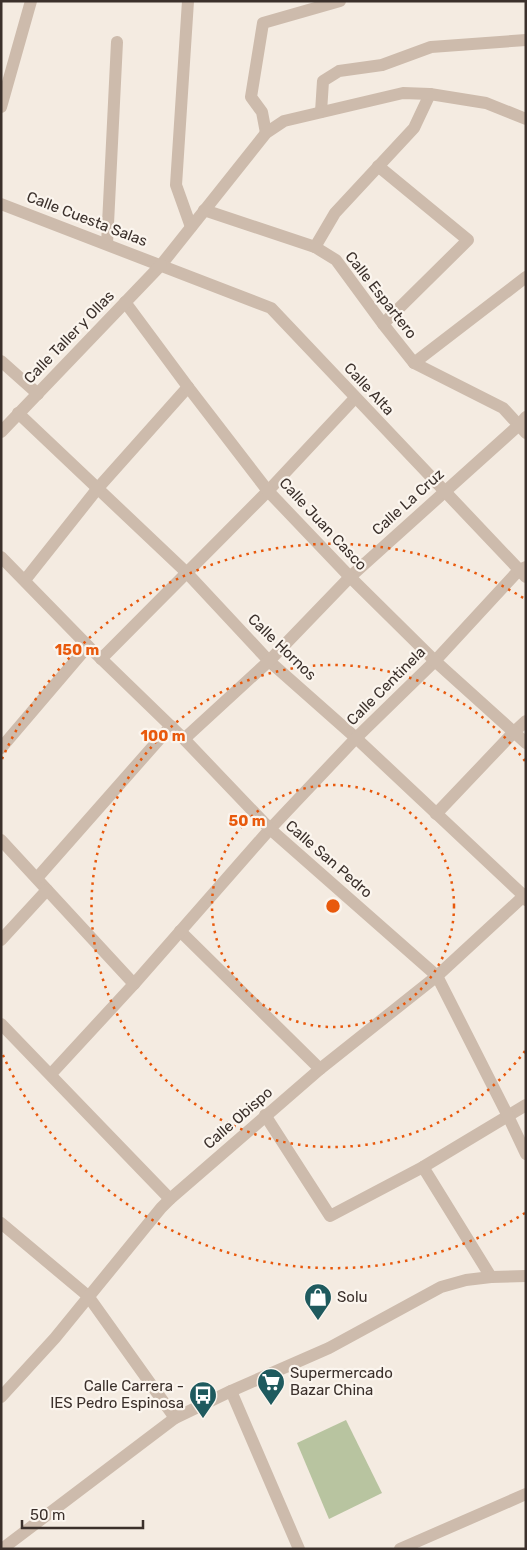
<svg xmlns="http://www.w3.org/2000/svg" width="527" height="1550" font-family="Rubik,sans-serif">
	<rect width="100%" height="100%" fill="#f4ebe1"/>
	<polygon fill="#b8c4a0" points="346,1420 382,1493 329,1519 297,1443"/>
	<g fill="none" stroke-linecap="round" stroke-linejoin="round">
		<g stroke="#cdbbac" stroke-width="12">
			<polyline points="188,1 176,185 191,227"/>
			<polyline points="321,112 323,81 339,71 382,65 431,47 526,40"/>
			<polyline points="266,133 262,112 251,97 263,23 340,1"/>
			<polyline points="378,166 468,240 383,324"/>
			<polyline points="204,210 315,247 336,260 383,324 414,363 503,408 526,433"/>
			<polyline points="107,244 117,42"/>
			<polyline points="315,247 335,213 414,128 430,94"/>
			<polyline points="161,265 266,133 284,121 403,93 430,94 486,103 526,119"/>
			<polyline points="1,361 38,394"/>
			<polyline points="414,363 526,277"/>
			<polyline points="18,413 187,573 269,661 356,738 524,896 526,900"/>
			<polyline points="25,580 98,488 188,387"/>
			<polyline points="101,659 268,491 355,398"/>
			<polyline points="184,739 269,661 350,577 519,425 526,417"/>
			<polyline points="1,748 88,646"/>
			<polyline points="436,814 514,732 526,721"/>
			<polyline points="1,840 134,984"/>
			<polyline points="37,878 171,726"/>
			<polyline points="180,931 320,1069"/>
			<polyline points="1,940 47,890"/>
			<polyline points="1,1024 170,1199"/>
			<polyline points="51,1074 134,984 270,829 356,738 435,661 519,570 526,567"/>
			<polyline points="265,1115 330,1216 423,1167 526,1105"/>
			<polyline points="423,1167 491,1277"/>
			<polyline points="1,1223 88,1296 175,1418"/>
			<polyline points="231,1391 299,1549"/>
			<polyline points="1,1397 55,1338 161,1208 170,1199 320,1069 437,976 526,894"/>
			<polyline points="400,1549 526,1494"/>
		</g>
		<g stroke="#cdbbac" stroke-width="12">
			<polyline points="1,107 31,1"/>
			<polyline points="1,204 271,308 526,577"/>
			<polyline points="125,302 188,387 268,491 350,577 435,661 526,743"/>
			<polyline points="1,432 161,265"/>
			<polyline points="1,557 88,646 184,739 270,829 437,976 508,1116 526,1154"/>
			<polyline points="2,1549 175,1418 231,1391 329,1348 441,1287 466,1280 491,1277 526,1276"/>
		</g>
	</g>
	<g fill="none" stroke="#e8590c" stroke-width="2.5" stroke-dasharray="2.5 5">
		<circle cx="333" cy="906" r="121"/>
		<path d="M525 1051A241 241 0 1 1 525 761"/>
		<path d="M525 1213A362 362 0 0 1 2 1053M2 759A362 362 0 0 1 525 599"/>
	</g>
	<defs>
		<g id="shop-pin" transform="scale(1.4375)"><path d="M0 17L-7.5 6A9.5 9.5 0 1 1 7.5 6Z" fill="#1f5a5e" stroke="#fbf5ee"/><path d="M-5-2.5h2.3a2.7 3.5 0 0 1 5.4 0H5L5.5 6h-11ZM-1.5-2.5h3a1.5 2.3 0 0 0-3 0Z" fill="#fff"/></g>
		<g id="supermarket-pin" transform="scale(1.4375)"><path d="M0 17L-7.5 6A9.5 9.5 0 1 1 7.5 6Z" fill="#1f5a5e" stroke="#fbf5ee"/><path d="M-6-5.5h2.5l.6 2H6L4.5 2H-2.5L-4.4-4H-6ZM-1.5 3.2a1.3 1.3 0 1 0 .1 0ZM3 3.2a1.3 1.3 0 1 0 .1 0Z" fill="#fff"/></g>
		<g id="bus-pin" transform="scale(1.4375)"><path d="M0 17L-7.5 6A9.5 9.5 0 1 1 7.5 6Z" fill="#1f5a5e" stroke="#fbf5ee"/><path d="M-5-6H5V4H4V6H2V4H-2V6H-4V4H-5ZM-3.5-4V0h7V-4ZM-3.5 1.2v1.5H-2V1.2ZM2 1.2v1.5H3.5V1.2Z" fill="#fff"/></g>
	</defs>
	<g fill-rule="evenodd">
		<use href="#shop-pin" x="318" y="1297"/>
		<use href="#supermarket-pin" x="271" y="1382"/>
		<use href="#bus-pin" x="203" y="1395"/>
	</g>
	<g text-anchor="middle" stroke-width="4.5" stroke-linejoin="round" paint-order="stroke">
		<g font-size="15" fill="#3b302b" stroke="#fbf5ee">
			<text transform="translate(87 219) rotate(21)" y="5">Calle Cuesta Salas</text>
			<text transform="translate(381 295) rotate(52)" y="5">Calle Espartero</text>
			<text transform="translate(69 337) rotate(-46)" y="5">Calle Taller y Ollas</text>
			<text transform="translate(369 389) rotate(47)" y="5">Calle Alta</text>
			<text transform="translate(408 502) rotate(-42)" y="5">Calle La Cruz</text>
			<text transform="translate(323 524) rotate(47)" y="5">Calle Juan Casco</text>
			<text transform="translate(282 647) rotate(44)" y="5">Calle Hornos</text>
			<text transform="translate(386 686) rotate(-45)" y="5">Calle Centinela</text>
			<text transform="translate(329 859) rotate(41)" y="5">Calle San Pedro</text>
			<text transform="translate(238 1118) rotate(-41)" y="5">Calle Obispo</text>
		</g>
		<g font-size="15" fill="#3b302b" stroke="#fbf5ee" text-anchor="start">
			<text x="337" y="1302">Solu</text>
			<text x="290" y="1378">Supermercado<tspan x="290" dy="17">Bazar China</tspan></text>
			<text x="184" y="1391" text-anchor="end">Calle Carrera -<tspan x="184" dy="17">IES Pedro Espinosa</tspan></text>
		</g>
	</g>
	<circle cx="333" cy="906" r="8" fill="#e8590c" stroke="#fbf5ee" stroke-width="2.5"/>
	<g font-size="15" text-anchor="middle" font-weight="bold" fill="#e8590c" stroke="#fbf5ee" stroke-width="4.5" stroke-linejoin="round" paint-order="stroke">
		<text x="77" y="655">150 m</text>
		<text x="163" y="741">100 m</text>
		<text x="247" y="826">50 m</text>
	</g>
	<rect width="527" height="1550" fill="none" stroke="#3b302b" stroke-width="5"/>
	<path d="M22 1520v8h121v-8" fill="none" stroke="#3b302b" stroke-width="2.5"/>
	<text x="30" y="1520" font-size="15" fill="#3b302b" stroke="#fbf5ee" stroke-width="4" paint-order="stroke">50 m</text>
</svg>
